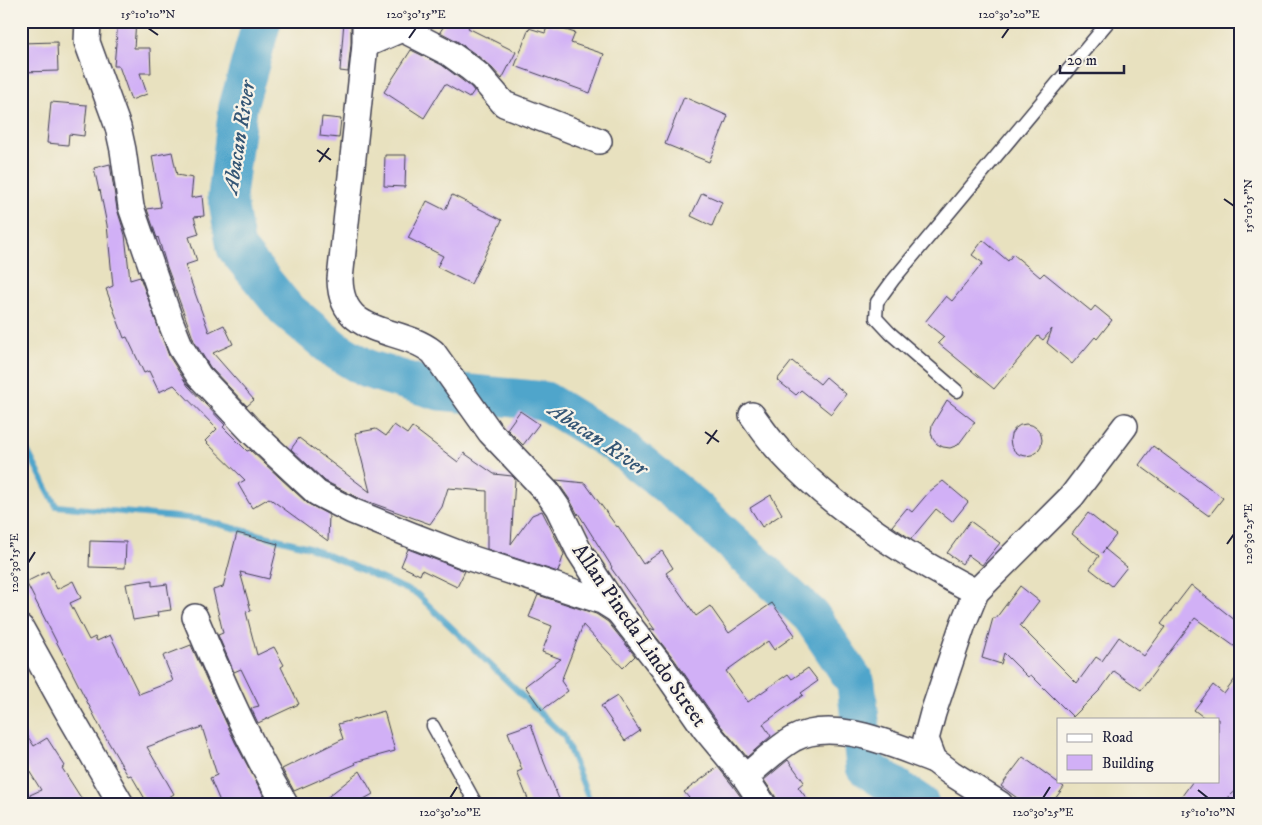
<svg xmlns="http://www.w3.org/2000/svg" width="1262" height="825" font-family="'IM FELL DW Pica',serif">
	<rect width="100%" height="100%" fill="#f7f3e8"/>
	<filter id="ink" filterUnits="userSpaceOnUse"><feTurbulence type="fractalNoise" baseFrequency=".02" numOctaves="2"/><feDisplacementMap in="SourceGraphic" scale="10" xChannelSelector="R" yChannelSelector="G"/><feConvolveMatrix kernelMatrix="1 2 1 2 8 2 1 2 1" color-interpolation-filters="sRGB"/></filter>
	<filter id="wash" filterUnits="userSpaceOnUse"><feTurbulence type="fractalNoise" baseFrequency=".0096" numOctaves="4" result="noise"/><feDisplacementMap in="SourceGraphic" scale="20" xChannelSelector="R" yChannelSelector="G"/><feGaussianBlur stdDeviation="1.12" result="paint"/><feColorMatrix in="noise" values="0 0 0 0 0 0 0 0 0 0 0 0 0 0 0 0 0 1.4 0 .05"/><feComposite in="paint" operator="in"/></filter>
	<g filter="url(#wash)">
		<rect width="100%" height="100%" fill="#e8e1bf"/>
		<g fill="none" stroke-linecap="round" stroke-linejoin="round">
			<polyline stroke="#4fa5cb" stroke-width="6" points="21,438 56,506 198,519 309,547 417,594 564,736 591,804"/>
			<polyline stroke="#4fa5cb" stroke-width="39" points="262,21 238,107 227,196 236,248 286,309 334,349 367,369 440,391 545,401 620,447 693,506 811,616 856,683 865,767 920,804"/>
		</g>
		<g id="blocks">
			<g fill="#d1b0f6">
				<polygon points="118,21 136,21 134,48 150,48 151,73 140,73 147,94 131,100 119,66 114,66"/>
				<polygon points="344,21 351,21 351,44 348,72 340,71"/>
				<polygon points="447,21 472,21 468,28 516,52 502,79 492,68 478,56 457,41 440,32"/>
				<polygon points="548,24 575,33 571,43 604,54 590,93 515,66 529,28 545,33"/>
				<polygon points="57,42 58,71 21,72 21,43"/>
				<polygon points="411,50 442,65 471,87 474,91 469,98 445,84 424,118 384,92"/>
				<polygon points="684,97 728,116 709,162 665,144"/>
				<polygon points="51,102 87,105 84,136 69,134 68,145 47,143"/>
				<polygon points="322,117 341,119 339,138 320,136"/>
				<polygon points="172,152 177,175 193,178 191,198 202,196 204,216 194,217 199,234 189,237 197,261 185,265 209,332 224,325 233,344 213,353 254,400 247,406 210,367 194,341 167,267 158,237 157,238 147,209 161,207 152,156"/>
				<polygon points="385,155 406,155 405,187 384,186"/>
				<polygon points="110,164 117,209 125,235 130,280 140,277 169,356 188,386 225,425 223,427 247,451 250,450 307,503 329,515 328,541 269,498 252,508 238,484 245,480 205,441 217,429 174,385 159,392 149,371 144,373 127,337 124,338 106,289 113,286 107,225 100,190 99,191 94,168"/>
				<polygon points="702,193 722,202 712,226 691,216"/>
				<polygon points="452,195 502,220 471,284 437,267 443,256 408,238 427,201 445,210"/>
				<polygon points="983,240 1008,261 1013,254 1040,277 1044,273 1091,311 1095,306 1112,320 1097,339 1095,337 1072,364 1047,343 1052,329 1043,340 1038,336 994,389 938,343 944,337 925,322 946,296 952,301 983,263 972,255"/>
				<polygon points="792,361 820,384 826,377 846,394 831,414 801,390 796,395 777,380"/>
				<polygon points="947,400 975,422 958,445 950,448 943,447 937,444 933,439 931,432 932,425"/>
				<polygon points="520,411 539,424 523,445 507,429"/>
				<circle cx="1026" cy="440" r="16"/>
				<polygon points="394,425 407,434 412,427 458,462 464,453 494,474 512,476 515,479 511,544 532,515 542,511 564,554 558,572 487,549 487,491 448,488 442,507 430,524 358,498 325,481 291,449 299,438 370,492 355,433 376,429 386,436"/>
				<polygon points="1153,446 1223,498 1209,516 1139,465"/>
				<polygon points="556,480 585,483 617,527 618,526 643,564 662,551 673,568 666,573 696,616 710,606 729,633 772,603 795,635 774,650 768,641 726,671 748,702 788,674 792,679 808,668 818,681 801,693 803,695 763,724 771,736 747,757 720,725 674,659 649,628 655,630 611,568 612,567 578,513 578,515 570,500"/>
				<polygon points="943,481 968,502 952,522 936,509 911,539 892,526 907,508 912,512 929,492"/>
				<polygon points="771,495 782,514 762,527 750,508"/>
				<polygon points="1088,513 1116,535 1102,553 1105,549 1127,567 1112,586 1090,569 1099,556 1072,534"/>
				<polygon points="970,521 1000,543 982,565 968,555 962,564 947,553"/>
				<polygon points="237,533 278,544 269,579 240,572 251,611 246,612 257,655 274,647 284,665 281,667 299,704 258,723 251,708 259,706 241,669 234,672 218,635 223,633 213,590 223,587"/>
				<polygon points="90,541 126,542 125,568 89,567"/>
				<polygon points="408,549 465,571 457,587 422,570 420,575 401,566"/>
				<polygon points="48,571 57,589 73,581 81,598 70,603 89,640 95,637 97,641 110,635 139,694 173,681 163,656 191,645 235,742 267,802 264,804 221,804 210,778 217,775 202,727 147,747 174,794 169,797 173,804 148,804 131,775 128,776 102,731 26,582"/>
				<polygon points="152,580 152,586 167,584 171,610 157,612 158,616 133,620 126,584"/>
				<polygon points="1191,585 1241,625 1241,651 1195,618 1141,690 1114,671 1101,689 1073,717 1031,675 1028,677 1004,653 1001,664 982,658 993,618 996,618 1020,586 1039,601 1020,626 1077,683 1096,657 1102,661 1119,637 1144,656 1165,627 1161,624"/>
				<polygon points="538,595 596,614 608,622 635,656 623,668 583,625 561,681 568,691 542,710 525,686 561,659 542,652 552,626 529,617"/>
				<polygon points="1241,671 1241,786 1221,804 1176,804 1193,781 1218,781 1218,719 1206,719 1194,710 1213,685 1224,694"/>
				<polygon points="617,696 640,731 625,741 601,706"/>
				<polygon points="384,711 395,751 355,762 356,764 294,791 282,769 343,739 338,724"/>
				<polygon points="531,724 544,762 561,804 530,804 517,772 522,770 508,732"/>
				<polygon points="21,726 34,746 47,738 65,766 62,768 85,804 21,804 21,799 41,790 21,758"/>
				<polygon points="1023,757 1064,787 1051,804 1025,804 1001,786"/>
				<polygon points="788,760 804,782 798,787 811,804 777,804 775,796 764,780"/>
				<polygon points="718,767 733,786 746,804 694,804 684,792"/>
				<polygon points="360,771 373,794 355,804 319,804"/>
			</g>
		</g>
	</g>
	<g filter="url(#ink)">
		<use href="#blocks" fill-opacity="0" stroke="#403f4f" stroke-width="1"/>
		<g fill="none" stroke-linecap="round" stroke-linejoin="round">
			<g stroke="#403f4f" stroke-width="15">
				<g id="lane">
					<polyline points="957,391 890,333 876,318 877,302 893,280 1109,21"/>
					<polyline points="433,726 476,804"/>
				</g>
			</g>
			<g stroke="#403f4f" stroke-width="28">
				<g id="street">
					<polyline points="88,21 87,42 118,127 123,150 131,207 171,323 181,348 199,376 252,432 317,493 352,511 411,535 473,559 602,601 618,611"/>
					<path d="M410,21L402,29L365,45L340,279C341,339 399,325 433,352L490,432L547,492L558,508L579,551L618,611L662,667L705,729L745,777L763,804"/>
					<polyline points="402,29 449,53 470,68 481,77 504,104 599,141"/>
					<polyline points="365,45 365,21"/>
					<path d="M752,415C760,426 768,438 778,449C833,509 904,555 976,592"/>
					<path d="M195,617C222,681 249,744 285,804"/>
					<polyline points="21,628 66,709 121,804"/>
					<path d="M745,777C760,765 777,748 793,739C835,717 894,746 934,760"/>
					<polyline points="1000,804 951,773 934,760 926,739 933,713 963,624 976,592 1072,496 1125,426"/>
				</g>
			</g>
			<use href="#lane" stroke="#fff" stroke-width="12"/>
			<use href="#street" stroke="#fff" stroke-width="25"/>
		</g>
	</g>
	<path fill="none" stroke="#22223b" stroke-width="2" d="M148,28L158,35M409,38L416,28M1002,38L1009,28M317,150L331,160M319,162L329,148M1224,199L1234,206M705,432L719,442M707,444L717,430M1227,544L1234,534M28,563L35,552M1198,790L1208,798M450,798L457,787M1043,798L1050,787"/>
	<g text-anchor="middle" stroke-width="4.5" stroke-linejoin="round" paint-order="stroke">
		<g font-size="21" fill="#22223b" stroke="#f7f3e8">
			<text transform="translate(640 635) rotate(55)" y="7">Allan Pineda Lindo Street</text>
		</g>
		<g font-size="22" font-style="italic" fill="#345675" stroke="#f7f3e8">
			<text transform="translate(238 137) rotate(-81)" y="8">Abacan River</text>
			<text transform="translate(599 438) rotate(34)" y="8">Abacan River</text>
		</g>
	</g>
	<rect width="1262" height="825" fill="none" stroke="#f7f3e8" stroke-width="55"/>
	<rect x="1057" y="718" width="162" height="65" fill="#f7f3e8" stroke="#a29fa3"/>
	<rect x="1067" y="734" width="25" height="8" fill="#ffffff" stroke="#a29fa3"/>
	<text x="1102" y="742" font-size="15" fill="#22223b">Road</text>
	<rect x="1067" y="755" width="25" height="15" fill="#d1b0f6" stroke="#a29fa3"/>
	<text x="1102" y="768" font-size="15" fill="#22223b">Building</text>
	<path d="M1060 65v8h64v-8" fill="none" stroke="#22223b" stroke-width="2.5"/>
	<text x="1067" y="65" font-size="15" fill="#22223b" stroke="#f7f3e8" stroke-width="4" paint-order="stroke">20 m</text>
	<rect x="28" y="28" width="1206" height="770" fill="none" stroke="#22223b" stroke-width="2"/>
	<g font-size="12" text-anchor="middle" fill="#22223b">
		<text x="148" y="18">15°10'10"N</text>
		<text x="416" y="18">120°30'15"E</text>
		<text x="1009" y="18">120°30'20"E</text>
		<text transform="translate(1248 206) rotate(-90)" y="4">15°10'15"N</text>
		<text transform="translate(1248 534) rotate(-90)" y="4">120°30'25"E</text>
		<text transform="translate(14 563) rotate(-90)" y="4">120°30'15"E</text>
		<text x="450" y="816">120°30'20"E</text>
		<text x="1043" y="816">120°30'25"E</text>
		<text x="1208" y="816">15°10'10"N</text>
	</g>
</svg>
